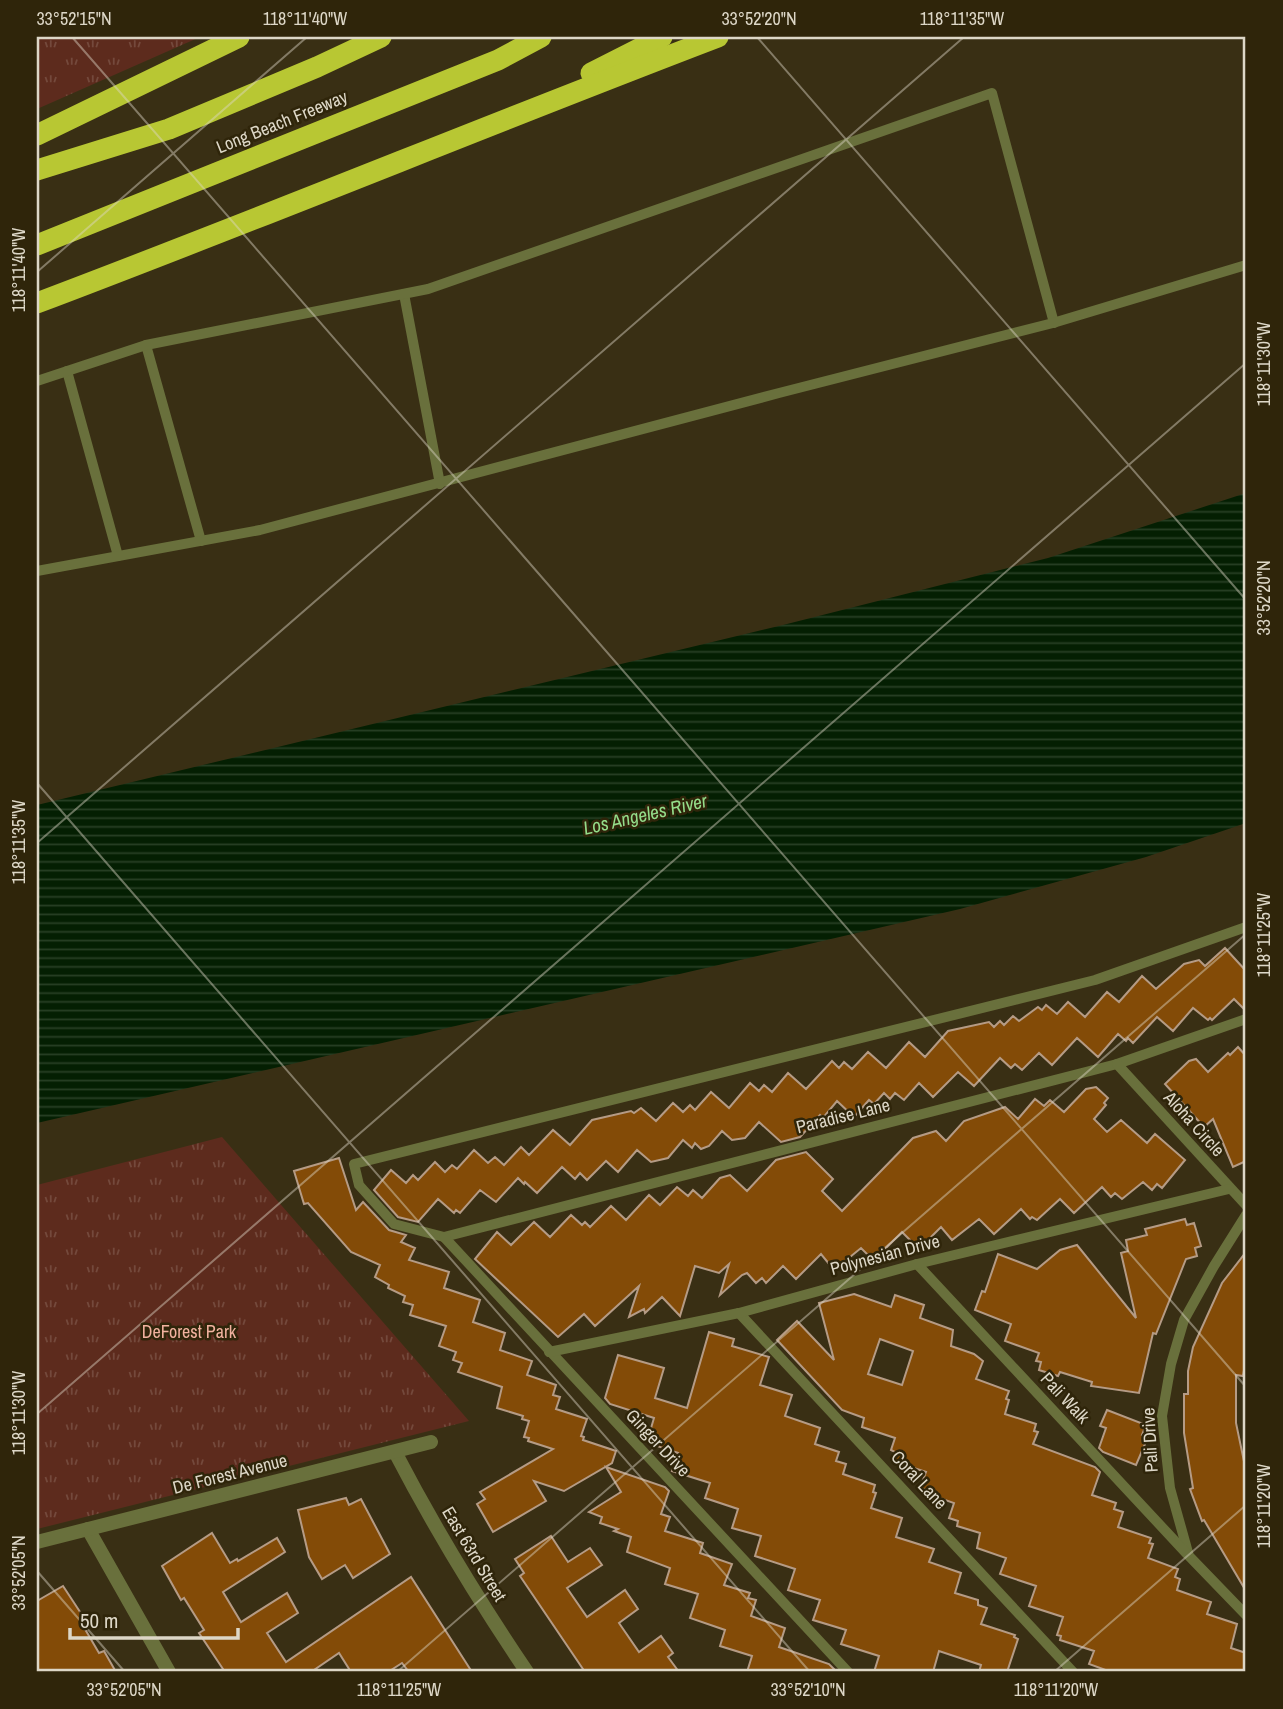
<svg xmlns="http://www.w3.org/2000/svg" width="1283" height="1709" font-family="'Archivo Narrow',sans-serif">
	<defs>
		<pattern id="grass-tufts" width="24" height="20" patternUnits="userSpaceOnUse" patternTransform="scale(1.75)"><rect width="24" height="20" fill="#5d2b1d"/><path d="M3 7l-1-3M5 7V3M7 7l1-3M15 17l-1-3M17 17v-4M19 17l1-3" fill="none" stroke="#74493c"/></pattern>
		<pattern id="water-rules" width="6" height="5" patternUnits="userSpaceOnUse" patternTransform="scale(1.75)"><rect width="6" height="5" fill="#041f02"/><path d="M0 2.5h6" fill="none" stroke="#283f25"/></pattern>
	</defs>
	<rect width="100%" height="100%" fill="#392f14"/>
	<g fill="url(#grass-tufts)">
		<polygon points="37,37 200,37 37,109"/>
		<polygon points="222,1137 469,1421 37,1529 37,1185"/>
	</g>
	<polygon fill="url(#water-rules)" points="1246,493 1246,823 1146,857 960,909 37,1123 37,805 783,625 1048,558"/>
	<g fill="#834b07" stroke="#b59b85" stroke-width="2" fill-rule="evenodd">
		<polygon points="1225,948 1246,971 1246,1011 1234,999 1212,1020 1210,1018 1208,1020 1193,1008 1173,1031 1157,1017 1133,1043 1128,1038 1126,1041 1118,1034 1098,1057 1077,1038 1052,1065 1039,1053 1022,1070 1015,1064 1011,1068 1000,1058 974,1086 958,1072 933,1097 919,1083 904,1100 895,1093 890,1099 884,1093 874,1104 869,1100 854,1117 837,1101 823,1118 820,1115 800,1137 781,1142 759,1122 745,1138 732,1140 722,1131 709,1146 701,1149 695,1143 692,1148 683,1140 668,1158 651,1162 637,1150 618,1172 606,1161 587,1180 580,1173 575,1179 562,1167 537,1193 525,1182 524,1184 518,1178 496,1202 480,1190 460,1213 456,1210 454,1213 438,1199 418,1222 398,1217 374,1190 391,1170 406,1183 413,1175 418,1180 435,1162 445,1172 452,1165 457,1169 474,1150 488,1163 495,1157 504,1165 521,1147 529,1155 553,1130 570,1145 592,1120 631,1111 634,1113 641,1108 656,1121 673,1103 683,1112 690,1105 695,1110 711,1092 729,1108 750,1083 759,1091 764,1085 772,1092 788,1073 806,1089 832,1061 839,1068 844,1062 852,1069 868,1052 886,1068 909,1042 925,1057 948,1031 989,1022 994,1027 1000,1021 1004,1025 1013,1016 1019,1021 1038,1007 1042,1010 1046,1005 1057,1014 1068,1002 1085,1017 1107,992 1119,1002 1142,976 1156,989 1184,964 1199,960 1205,966"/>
		<polygon points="1238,1047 1246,1056 1246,1161 1233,1167 1213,1119 1204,1127 1165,1084 1189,1061 1196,1059 1208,1072 1228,1053 1230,1055"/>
		<polygon points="1096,1087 1108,1098 1104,1103 1106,1105 1094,1119 1107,1132 1121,1120 1147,1143 1155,1134 1185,1160 1162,1188 1157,1184 1152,1190 1143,1182 1122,1199 1115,1193 1111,1197 1102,1187 1074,1213 1060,1199 1037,1220 1032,1217 1030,1219 1021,1209 994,1234 979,1219 952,1240 941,1227 925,1243 921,1239 915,1245 902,1232 877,1257 874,1254 871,1258 861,1248 834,1270 821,1254 796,1279 783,1266 766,1283 762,1278 756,1283 747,1273 742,1275 720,1295 729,1264 719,1273 695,1266 680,1316 662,1297 645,1313 644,1309 629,1317 639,1286 595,1326 584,1314 558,1337 475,1259 497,1232 511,1245 534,1222 550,1237 571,1215 582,1225 585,1222 590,1227 611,1206 626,1220 649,1195 660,1205 677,1187 688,1196 693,1190 702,1198 720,1178 730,1175 747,1191 776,1160 806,1152 833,1179 822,1191 842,1211 913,1138 936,1131 946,1141 964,1121 1005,1107 1018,1119 1035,1099 1044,1106 1050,1100 1064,1112 1086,1089"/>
		<polygon points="339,1158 356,1210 363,1202 389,1230 406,1235 401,1242 415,1248 409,1260 449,1272 444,1288 480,1300 473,1322 505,1333 500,1350 532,1361 527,1375 556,1385 553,1395 560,1397 556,1409 587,1419 581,1436 584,1437 583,1440 616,1451 612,1463 564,1491 534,1481 546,1501 493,1532 477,1504 485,1499 480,1492 553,1449 528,1441 529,1438 524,1437 529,1421 522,1419 523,1416 497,1408 502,1387 458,1372 462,1363 453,1360 456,1352 439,1346 446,1326 410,1315 413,1305 403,1302 405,1296 388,1288 389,1285 375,1277 380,1265 351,1252 308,1203 304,1204 294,1171"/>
		<polygon points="1185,1219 1187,1225 1194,1223 1201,1246 1195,1248 1197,1256 1186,1259 1156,1334 1153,1333 1139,1393 1091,1386 1092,1382 1060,1372 1058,1376 1039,1370 1041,1362 1036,1361 1039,1353 1005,1341 1011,1324 975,1310 982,1291 985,1292 998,1254 1037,1269 1060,1250 1077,1245 1136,1318 1121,1253 1128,1251 1126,1240 1147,1235 1145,1229"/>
		<polygon points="1246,1252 1246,1359 1243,1376 1236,1375 1236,1423 1246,1471 1246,1591 1204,1520 1202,1521 1190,1489 1193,1488 1184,1433 1184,1394 1188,1394 1188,1371 1193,1347 1222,1283"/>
		<path d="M854,1294L891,1307L895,1295L924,1305L920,1318L953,1330L951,1346L974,1354L983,1361L976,1379L1009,1391L1006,1399L1009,1400L1005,1414L1036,1424L1034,1431L1038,1432L1033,1444L1095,1467L1100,1472L1092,1495L1116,1503L1114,1509L1123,1512L1118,1527L1151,1538L1149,1543L1153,1544L1148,1558L1178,1569L1175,1577L1180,1579L1177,1590L1211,1602L1207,1614L1237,1624L1231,1648L1246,1653V1672H1111L1089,1664L1094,1651L1060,1640L1061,1636L1057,1635L1063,1617L1029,1606L1036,1586L1000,1574L1006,1558L977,1548L980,1533L957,1526L958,1521L949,1518L954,1503L928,1494L929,1491L920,1488L926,1472L892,1461L895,1452L891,1450L895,1438L862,1427L864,1418L842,1410L777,1340L797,1321L834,1360L819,1303ZM880,1339L913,1351L902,1385L868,1374Z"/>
		<polygon points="709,1332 734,1339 732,1346 769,1357 760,1385 792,1395 785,1416 820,1428 815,1444 839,1452 836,1461 846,1464 843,1474 875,1485 873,1492 876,1493 871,1508 902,1518 896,1537 934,1549 929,1562 961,1573 955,1593 978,1600 978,1605 987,1608 981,1624 1015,1635 1014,1637 1018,1639 1007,1672 979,1672 981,1665 939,1651 933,1672 874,1672 879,1656 841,1644 846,1630 813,1620 820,1600 788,1590 795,1569 755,1556 761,1536 732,1528 738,1509 705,1498 710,1483 672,1471 678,1453 654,1445 657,1438 649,1435 654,1418 610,1404 605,1398 618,1355 664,1368 655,1398 687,1408"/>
		<polygon points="1107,1410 1146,1425 1142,1435 1148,1437 1136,1465 1103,1452 1099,1448 1106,1428 1100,1426"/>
		<polygon points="606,1467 665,1487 669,1491 661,1514 670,1517 665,1531 703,1543 700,1553 732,1564 724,1585 750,1593 748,1598 756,1600 751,1616 785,1628 779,1647 829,1664 837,1672 747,1672 752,1656 720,1646 725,1630 690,1618 698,1594 665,1584 670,1568 627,1552 631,1537 614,1531 618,1529 600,1523 602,1517 589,1512 621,1492"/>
		<polygon points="346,1498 349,1505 361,1499 390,1554 353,1578 345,1565 322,1579 309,1557 298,1510"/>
		<polygon points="212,1533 230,1563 237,1559 238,1561 277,1538 285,1552 223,1592 241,1622 287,1593 298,1613 267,1633 286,1662 411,1577 472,1672 409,1672 402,1663 388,1672 351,1672 339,1653 311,1672 225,1672 199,1633 204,1630 184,1598 181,1600 162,1566"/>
		<polygon points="551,1536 568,1562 590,1548 602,1565 567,1588 587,1617 625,1590 638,1609 619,1623 639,1652 661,1636 673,1653 668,1657 679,1672 585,1672 520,1576 524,1573 515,1559"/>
		<polygon points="63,1586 86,1621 82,1624 99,1653 104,1651 116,1672 37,1672 37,1601"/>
	</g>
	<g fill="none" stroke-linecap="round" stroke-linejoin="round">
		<g stroke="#69703c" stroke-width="10">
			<polyline points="404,294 440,484"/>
			<polyline points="146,345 201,541"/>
			<polyline points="67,371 118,556"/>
			<polyline points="37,381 146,345 428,289 992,93 1054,323"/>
			<polyline points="37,571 260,530 779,393 1053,323 1246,265"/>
			<polyline points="1246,927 1095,980 354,1164 359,1185 394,1224 444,1237 1117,1064 1246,1019"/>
			<polyline points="1117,1064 1246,1205"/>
			<polyline points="1246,1215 1214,1266 1184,1320 1171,1364 1162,1416 1170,1488 1189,1556 1246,1615"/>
			<polyline points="444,1237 848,1672"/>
			<polyline points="917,1264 1187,1554"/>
			<polyline points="739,1313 1073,1672"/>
			<polyline points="549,1352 739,1313 917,1264 1229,1189"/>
		</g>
		<g stroke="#69703c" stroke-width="14">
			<path d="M395,1452C435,1529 479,1601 527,1672"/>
			<polyline points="88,1529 169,1672"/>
		</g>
		<polyline stroke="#69703c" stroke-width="14" points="37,1542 431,1442"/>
		<g stroke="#b8c733" stroke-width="21">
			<polyline points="591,73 662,37"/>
			<polyline points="37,135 239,37"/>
			<polyline points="37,170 169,129 317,67 381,37"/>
			<polyline points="37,245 498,60 541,37"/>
			<path d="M37,303C265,217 490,124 718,37"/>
		</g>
	</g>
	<path fill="none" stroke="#ddd7c7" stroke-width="2" stroke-opacity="0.45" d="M72,37L1246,1387M757,37L1246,600M37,272L307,37M37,783L810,1672M37,843L964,37M37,1414L1246,363M37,1571L125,1672M397,1672L1246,934M1054,1672L1246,1505"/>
	<g text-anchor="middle" stroke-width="5" stroke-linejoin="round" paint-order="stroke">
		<g font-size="18" fill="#ddd7c7" stroke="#2f250a">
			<text transform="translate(282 122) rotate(-22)" y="6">Long Beach Freeway</text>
			<text transform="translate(843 1116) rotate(-14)" y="6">Paradise Lane</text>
			<text transform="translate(1194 1124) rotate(48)" y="6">Aloha Circle</text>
			<text transform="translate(885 1255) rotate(-15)" y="6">Polynesian Drive</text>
			<text transform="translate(1065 1398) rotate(47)" y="6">Pali Walk</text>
			<text transform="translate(1150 1440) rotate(-93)" y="6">Pali Drive</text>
			<text transform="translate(658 1443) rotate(47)" y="6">Ginger Drive</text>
			<text transform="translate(230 1474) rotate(-14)" y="6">De Forest Avenue</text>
			<text transform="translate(919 1480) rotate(47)" y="6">Coral Lane</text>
			<text transform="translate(474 1554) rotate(59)" y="6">East 63rd Street</text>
		</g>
		<g font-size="18" fill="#f2b29f" stroke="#2f250a">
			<text x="189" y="1338">DeForest Park</text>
		</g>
		<g font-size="19" font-style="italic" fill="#94dd8a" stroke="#2f250a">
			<text transform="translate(645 814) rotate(-13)" y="7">Los Angeles River</text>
		</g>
	</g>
	<rect width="1283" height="1709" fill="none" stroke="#2f250a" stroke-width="77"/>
	<path d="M70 1628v10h168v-10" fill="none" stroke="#ddd7c7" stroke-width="3.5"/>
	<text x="80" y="1628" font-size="21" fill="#ddd7c7" stroke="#2f250a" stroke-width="5" paint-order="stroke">50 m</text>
	<rect x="38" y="38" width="1206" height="1632" fill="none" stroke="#ddd7c7" stroke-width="2.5"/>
	<g font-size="18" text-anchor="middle" fill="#ddd7c7">
		<text x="74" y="25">33°52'15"N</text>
		<text x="305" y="25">118°11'40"W</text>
		<text x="759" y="25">33°52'20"N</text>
		<text x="962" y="25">118°11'35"W</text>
		<text transform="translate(19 270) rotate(-90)" y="6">118°11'40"W</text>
		<text transform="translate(1264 364) rotate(-90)" y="6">118°11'30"W</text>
		<text transform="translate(1264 598) rotate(-90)" y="6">33°52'20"N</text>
		<text transform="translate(19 842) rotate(-90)" y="6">118°11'35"W</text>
		<text transform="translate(1264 935) rotate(-90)" y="6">118°11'25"W</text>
		<text transform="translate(19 1413) rotate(-90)" y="6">118°11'30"W</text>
		<text transform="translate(1264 1506) rotate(-90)" y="6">118°11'20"W</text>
		<text transform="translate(19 1573) rotate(-90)" y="6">33°52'05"N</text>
		<text x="124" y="1696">33°52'05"N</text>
		<text x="399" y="1696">118°11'25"W</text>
		<text x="808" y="1696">33°52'10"N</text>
		<text x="1056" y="1696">118°11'20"W</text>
	</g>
</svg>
